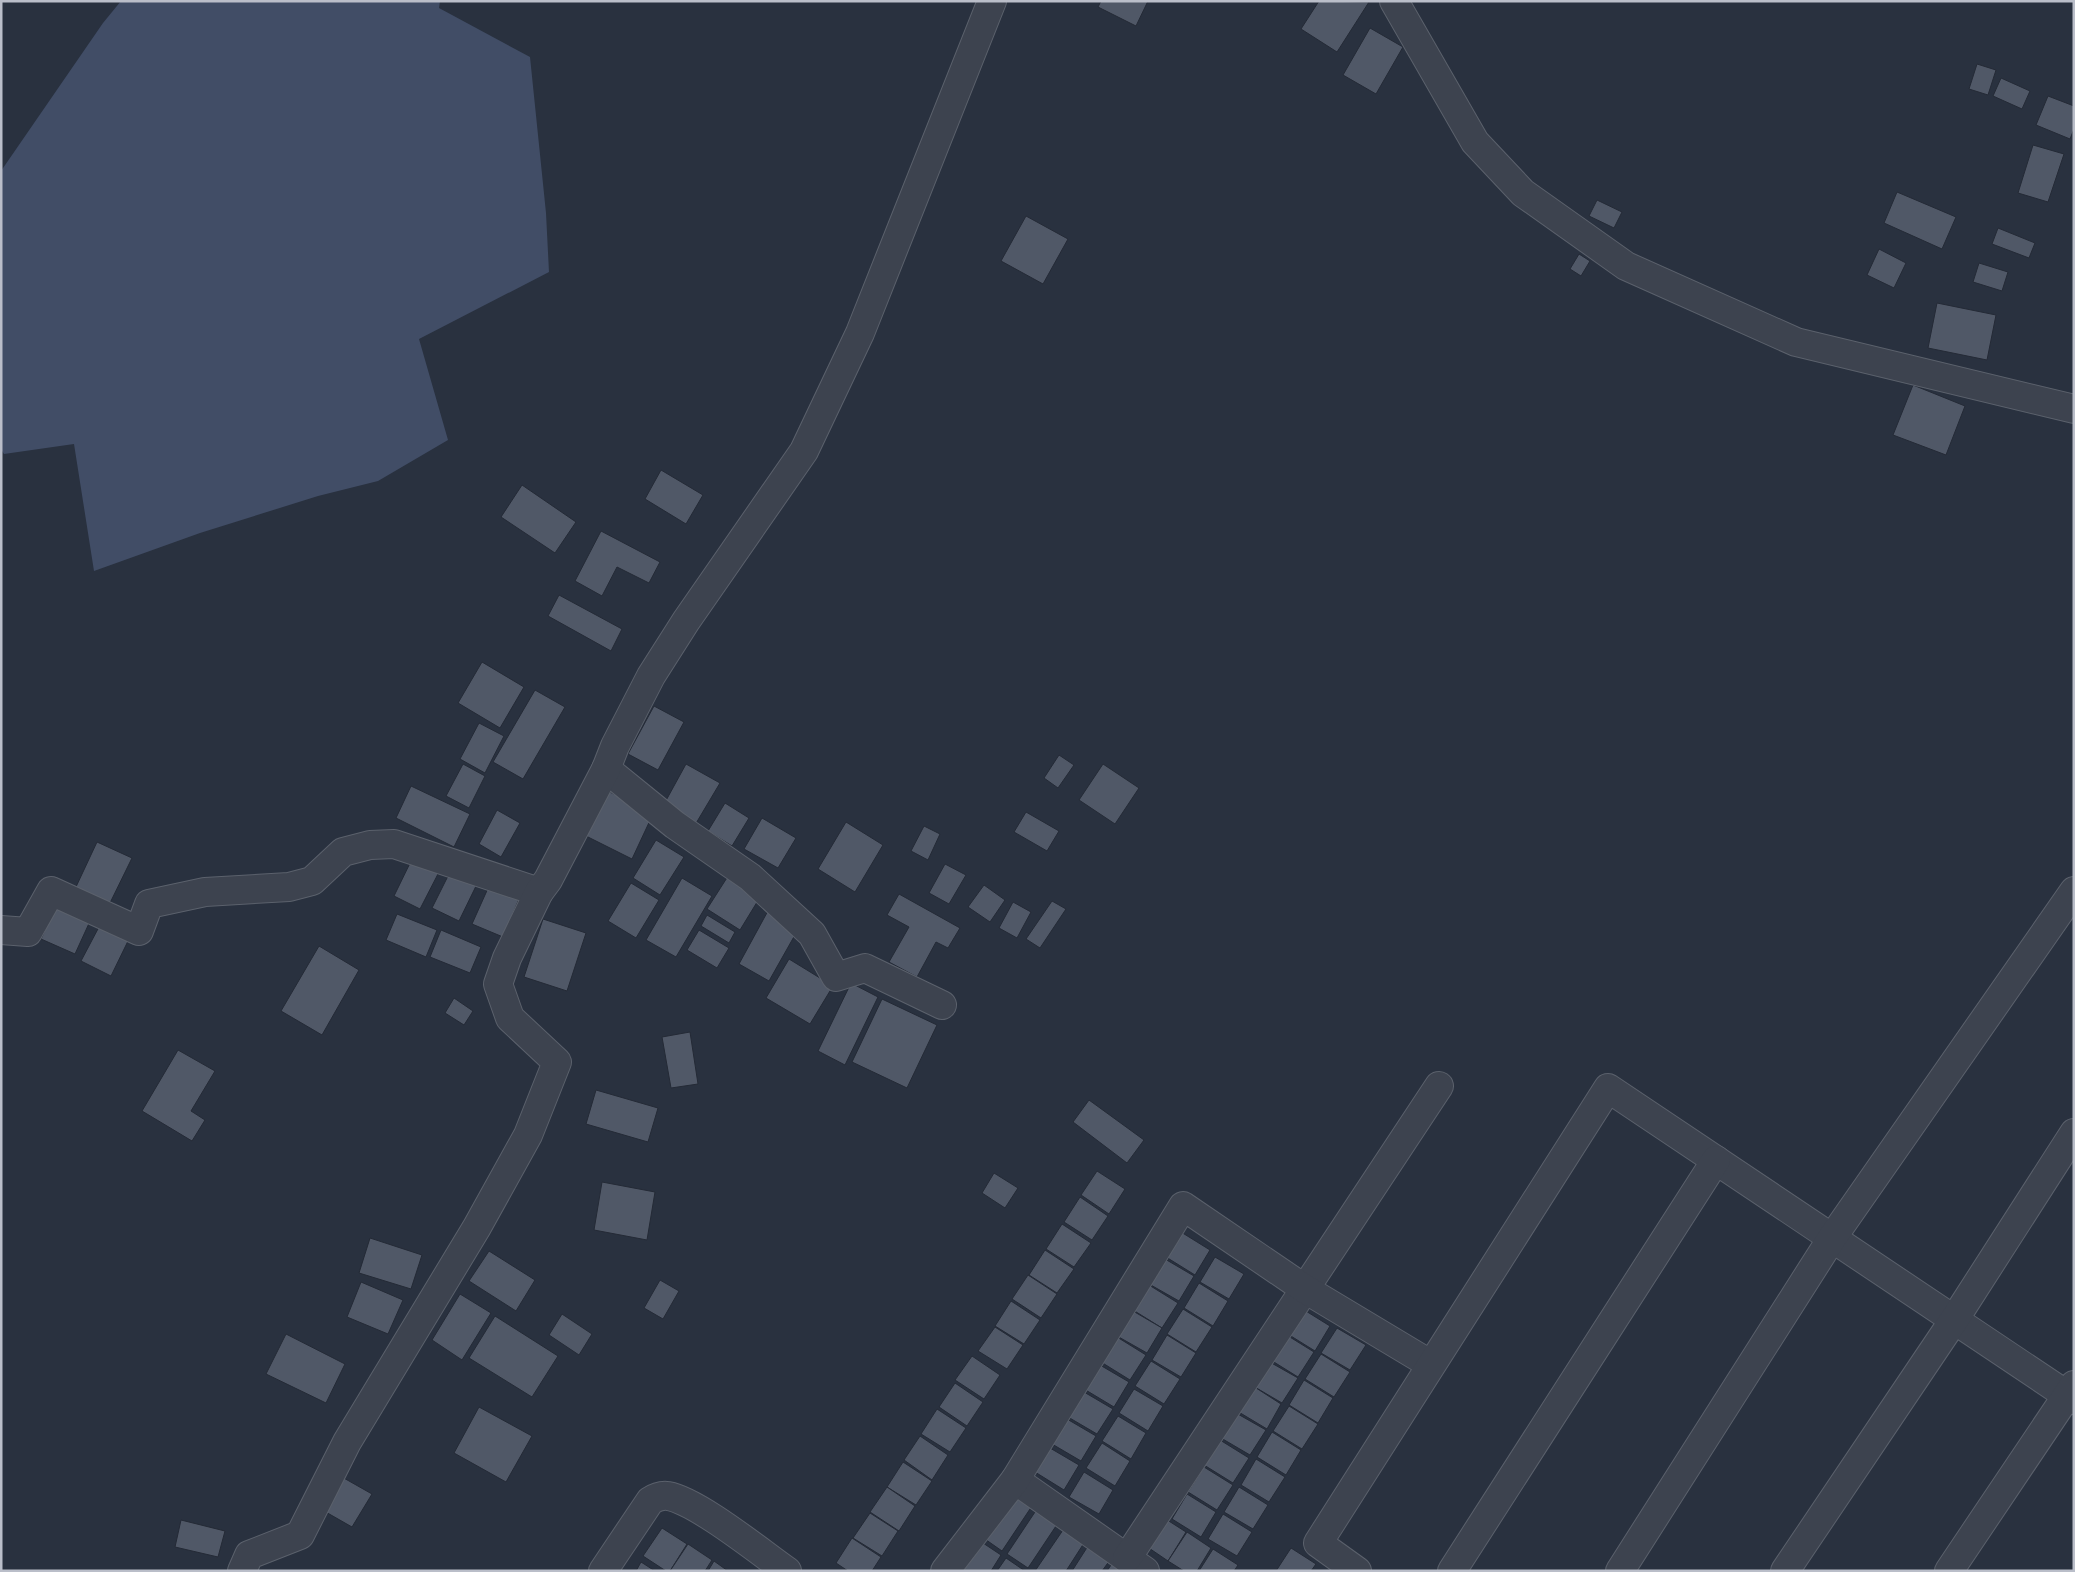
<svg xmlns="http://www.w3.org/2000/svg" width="2075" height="1572" font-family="Helvetica,sans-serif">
	<rect width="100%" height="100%" fill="#29313f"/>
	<polygon fill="#414d66" points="121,1 440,1 439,8 530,57 546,213 549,272 419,339 448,440 378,481 318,496 200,533 94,571 74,444 4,454 1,449 1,171 103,23"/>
	<g fill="#505867" stroke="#242a36">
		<polygon points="1101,1 1148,1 1136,26 1098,7"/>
		<polygon points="1319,1 1369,2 1337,52 1301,29"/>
		<polygon points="1370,28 1403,47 1376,94 1343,75"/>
		<polygon points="1977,64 1996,70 1988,95 1969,89"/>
		<polygon points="2001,78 2030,91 2022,109 1993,96"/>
		<polygon points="2048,96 2074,106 2074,129 2070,139 2036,125"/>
		<polygon points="2033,145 2064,154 2048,202 2018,193"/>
		<polygon points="1897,192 1956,217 1942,249 1884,223"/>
		<polygon points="1597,200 1622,212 1614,228 1589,216"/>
		<polygon points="1026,216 1068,239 1043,284 1001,261"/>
		<polygon points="1998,228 2035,243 2029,258 1992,244"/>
		<polygon points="1879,249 1906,263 1894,288 1867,275"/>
		<polygon points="1579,254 1590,261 1581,276 1570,269"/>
		<polygon points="1979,263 2008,272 2002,291 1973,282"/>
		<polygon points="1937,303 1996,315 1987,360 1928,348"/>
		<polygon points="1913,385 1965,406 1946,455 1893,435"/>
		<polygon points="661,470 703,495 686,524 645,499"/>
		<polygon points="522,485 576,522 555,553 501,517"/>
		<polygon points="601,531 660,562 649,583 617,567 602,596 575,581"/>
		<polygon points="559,595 622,629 611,651 548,616"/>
		<polygon points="482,662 524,687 500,728 458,703"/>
		<polygon points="535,690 565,707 523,779 493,762"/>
		<polygon points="654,706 684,722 658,770 628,754"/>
		<polygon points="479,723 504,736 485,773 460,759"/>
		<polygon points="1059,755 1074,765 1058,788 1044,778"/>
		<polygon points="463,764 485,776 469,808 446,796"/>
		<polygon points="686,764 720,783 695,825 663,806"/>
		<polygon points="1103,764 1139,788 1115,824 1079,800"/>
		<polygon points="411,786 470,814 454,847 396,818"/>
		<polygon points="606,790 653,814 632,859 584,835"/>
		<polygon points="725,803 749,818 732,846 708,831"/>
		<polygon points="497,810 520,823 501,857 479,844"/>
		<polygon points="1026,812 1059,831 1047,851 1014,832"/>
		<polygon points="762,818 796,838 778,868 744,849"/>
		<polygon points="846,822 883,845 855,892 818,869"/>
		<polygon points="924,826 940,834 928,860 911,851"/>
		<polygon points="656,840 684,857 660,895 633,878"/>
		<polygon points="97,842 132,858 109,905 75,889"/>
		<polygon points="412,859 439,872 420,909 394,896"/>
		<polygon points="945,864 966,875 949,904 929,893"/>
		<polygon points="451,870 477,884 459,921 432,908"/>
		<polygon points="730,873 762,894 740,930 707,909"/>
		<polygon points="682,878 712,896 676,957 646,940"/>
		<polygon points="631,883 659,900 636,938 608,921"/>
		<polygon points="984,885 1005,900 990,922 968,907"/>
		<polygon points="489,886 519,899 503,937 472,924"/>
		<polygon points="899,894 960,928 948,948 936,942 917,977 889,962 909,927 887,915"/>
		<polygon points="1052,901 1066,909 1040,948 1026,939"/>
		<polygon points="1013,902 1031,912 1017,938 999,928"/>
		<polygon points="58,903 91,919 75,954 41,939"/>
		<polygon points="769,909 800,926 769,981 739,964"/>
		<polygon points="397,914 437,930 426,957 386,940"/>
		<polygon points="707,915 735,932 729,943 701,926"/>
		<polygon points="543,919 586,933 567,991 524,977"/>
		<polygon points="100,925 129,939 111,976 81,961"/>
		<polygon points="441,930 481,947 470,973 430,957"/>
		<polygon points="699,930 729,948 717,968 687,950"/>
		<polygon points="319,946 359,970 322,1035 281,1011"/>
		<polygon points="789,959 833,986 810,1024 766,998"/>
		<polygon points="851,983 878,997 845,1065 818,1051"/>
		<polygon points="454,998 473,1011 464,1025 445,1013"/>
		<polygon points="882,999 937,1025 907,1088 852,1062"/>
		<polygon points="690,1032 698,1084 671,1088 662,1037"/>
		<polygon points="178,1050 215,1071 191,1111 205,1120 192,1141 142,1111"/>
		<polygon points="596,1090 658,1108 648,1142 586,1124"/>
		<polygon points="1089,1100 1144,1140 1127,1163 1073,1122"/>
		<polygon points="1097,1171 1125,1189 1109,1214 1081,1195"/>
		<polygon points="994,1173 1018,1188 1005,1208 982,1193"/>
		<polygon points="602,1182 655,1192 647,1240 594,1230"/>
		<polygon points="1080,1197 1108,1216 1092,1240 1064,1222"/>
		<polygon points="1062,1224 1091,1243 1074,1267 1046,1249"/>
		<polygon points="1181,1232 1210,1250 1195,1275 1166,1257"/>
		<polygon points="370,1238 422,1255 411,1289 359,1273"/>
		<polygon points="1045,1250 1074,1269 1057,1293 1029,1275"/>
		<polygon points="489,1251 535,1280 516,1311 469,1281"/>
		<polygon points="1215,1257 1244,1274 1229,1299 1200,1282"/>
		<polygon points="1165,1259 1194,1276 1179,1301 1149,1284"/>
		<polygon points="1028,1275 1057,1294 1041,1318 1012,1299"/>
		<polygon points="660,1280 679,1291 663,1319 644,1308"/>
		<polygon points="361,1282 403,1300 388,1334 347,1317"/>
		<polygon points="1199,1283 1228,1301 1213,1326 1184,1308"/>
		<polygon points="1149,1285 1178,1303 1162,1328 1133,1310"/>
		<polygon points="460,1294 491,1313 462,1360 432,1340"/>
		<polygon points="1011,1301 1040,1320 1024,1344 995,1326"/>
		<polygon points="1301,1308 1330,1326 1315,1351 1286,1333"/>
		<polygon points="1183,1309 1212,1327 1196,1352 1167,1334"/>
		<polygon points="1133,1311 1162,1328 1147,1353 1117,1336"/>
		<polygon points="562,1314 592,1334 579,1355 549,1335"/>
		<polygon points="495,1316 558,1356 532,1397 469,1358"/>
		<polygon points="995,1327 1023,1345 1007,1369 978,1351"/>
		<polygon points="1337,1328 1366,1345 1350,1370 1321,1353"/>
		<polygon points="286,1334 345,1364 326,1403 266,1374"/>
		<polygon points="1285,1334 1314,1352 1298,1377 1269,1359"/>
		<polygon points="1167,1335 1196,1353 1181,1377 1152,1360"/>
		<polygon points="1117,1337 1146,1355 1130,1380 1101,1362"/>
		<polygon points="1321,1354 1350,1372 1334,1397 1305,1379"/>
		<polygon points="972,1356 1000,1375 984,1399 955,1380"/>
		<polygon points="1151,1361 1180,1379 1164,1404 1135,1386"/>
		<polygon points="1268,1361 1298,1378 1282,1403 1253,1386"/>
		<polygon points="1100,1365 1129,1382 1114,1407 1084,1389"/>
		<polygon points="1304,1380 1333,1398 1318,1423 1289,1405"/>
		<polygon points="955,1383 983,1402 967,1426 939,1407"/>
		<polygon points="1253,1386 1281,1404 1267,1429 1237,1411"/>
		<polygon points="1134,1389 1163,1406 1148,1431 1119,1413"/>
		<polygon points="1084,1392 1113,1409 1097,1434 1068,1417"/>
		<polygon points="1289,1406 1318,1424 1302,1449 1273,1431"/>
		<polygon points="479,1407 532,1436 506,1482 454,1453"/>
		<polygon points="937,1409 966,1428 950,1452 921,1434"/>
		<polygon points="1236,1413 1266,1430 1250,1455 1221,1438"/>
		<polygon points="1118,1416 1146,1433 1131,1459 1102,1441"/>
		<polygon points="1067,1419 1096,1436 1081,1461 1052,1444"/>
		<polygon points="1272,1432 1301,1450 1286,1475 1257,1457"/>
		<polygon points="920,1436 948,1455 932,1480 904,1460"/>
		<polygon points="1220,1440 1249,1458 1233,1483 1204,1465"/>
		<polygon points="1102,1443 1130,1461 1115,1486 1086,1468"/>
		<polygon points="1050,1448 1079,1465 1064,1490 1035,1472"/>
		<polygon points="1256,1459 1285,1477 1269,1502 1241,1485"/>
		<polygon points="903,1462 932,1481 916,1505 887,1487"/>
		<polygon points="1204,1467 1233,1485 1217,1510 1188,1492"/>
		<polygon points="1084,1472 1113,1490 1099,1514 1069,1497"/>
		<polygon points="342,1477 372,1494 352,1527 324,1511"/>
		<polygon points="887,1487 915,1506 899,1531 870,1512"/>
		<polygon points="1239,1487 1268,1505 1253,1529 1224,1512"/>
		<polygon points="1012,1492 1032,1506 1002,1551 982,1537"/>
		<polygon points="1187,1494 1216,1512 1201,1537 1172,1519"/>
		<polygon points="1037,1509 1058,1523 1028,1568 1007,1554"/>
		<polygon points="870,1513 898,1531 882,1556 853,1538"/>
		<polygon points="1223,1514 1252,1532 1237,1556 1208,1539"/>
		<polygon points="1161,1516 1186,1532 1168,1561 1143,1544"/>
		<polygon points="181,1520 225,1531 218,1557 175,1547"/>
		<polygon points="662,1528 687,1544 670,1571 666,1571 643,1556"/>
		<polygon points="1063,1530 1084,1543 1066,1571 1035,1571"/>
		<polygon points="1187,1532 1211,1548 1197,1571 1184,1571 1168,1561"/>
		<polygon points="852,1538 881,1557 872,1571 848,1571 836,1563"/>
		<polygon points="980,1541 1001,1555 991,1571 961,1571"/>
		<polygon points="688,1544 712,1560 705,1571 670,1571"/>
		<polygon points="1088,1546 1110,1560 1102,1571 1072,1571"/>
		<polygon points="1291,1548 1316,1564 1311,1571 1276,1571"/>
		<polygon points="1213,1549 1238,1565 1234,1571 1199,1571"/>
		<polygon points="1006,1558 1025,1571 997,1571"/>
		<polygon points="714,1561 728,1571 708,1571"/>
		<polygon points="641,1562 655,1571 636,1571"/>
		<polygon points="1113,1562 1126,1571 1107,1571"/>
	</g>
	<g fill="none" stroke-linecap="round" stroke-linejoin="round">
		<g stroke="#5b616c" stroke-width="30">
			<g id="minor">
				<polyline points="1394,1 1475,142 1523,193 1626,266 1796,342 2074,409"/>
				<polyline points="606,769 675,825 750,877 812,934 836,977 865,968 942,1005"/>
				<polyline points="1,930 28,932 51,891 139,931 149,904 205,892 289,887 312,881 343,852 370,845 394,844 539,892"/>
				<polyline points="1015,1480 1145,1571"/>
				<polyline points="1127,1558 1439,1086"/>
				<polyline points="242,1571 249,1555 300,1535 347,1442 477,1227 528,1135 557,1062 510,1018 498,984 507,958 539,892 548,880 606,769 615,746 651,676 686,621 804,451 860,333 992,1"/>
				<path d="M603,1571L650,1501C656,1497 661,1495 668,1496C697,1501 760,1552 787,1571"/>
				<polyline points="945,1571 1015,1480 1183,1206 1305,1289 1430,1364"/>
				<polyline points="1357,1571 1318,1543 1608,1088 2074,1400"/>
				<polyline points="1452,1571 1716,1160"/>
				<polyline points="1620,1571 1832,1238 2074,891"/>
				<polyline points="1785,1571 1954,1320 2074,1133"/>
				<polyline points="1949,1571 2074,1385"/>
			</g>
		</g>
		<use href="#minor" stroke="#3d434f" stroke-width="28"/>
	</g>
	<rect width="2075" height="1572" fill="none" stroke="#babec9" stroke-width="5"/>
</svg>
